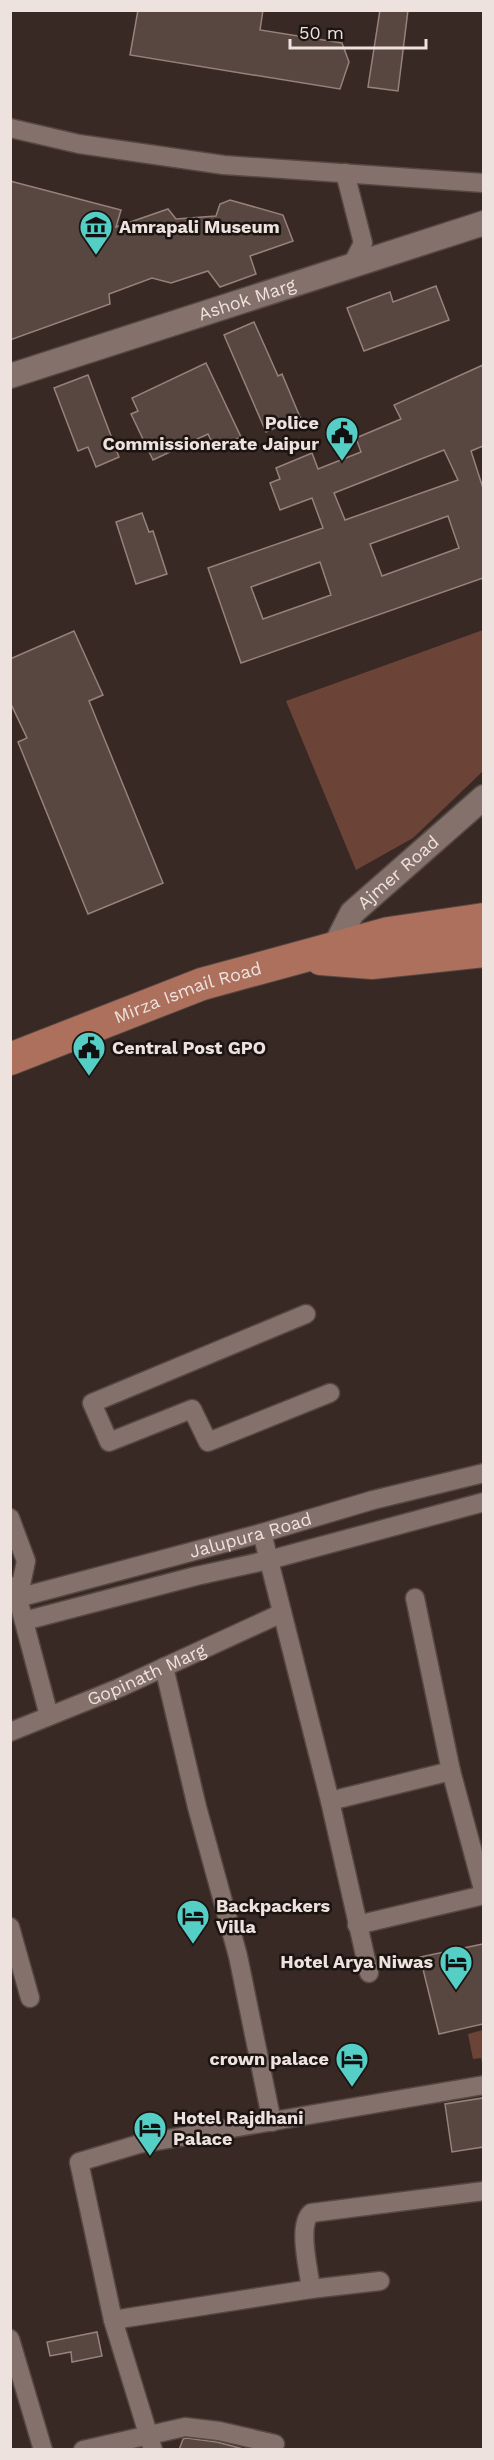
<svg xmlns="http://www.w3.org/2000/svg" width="494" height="2460" font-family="'Work Sans',sans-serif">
	<rect width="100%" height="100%" fill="#392924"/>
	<g fill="#6c4437">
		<polygon points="483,630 483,771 413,838 356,870 286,701"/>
		<polygon points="483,2030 484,2067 483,2067 481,2058 473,2059 468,2034"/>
	</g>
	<g fill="#584640" stroke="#96827b" stroke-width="1.5" fill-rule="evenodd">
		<polygon points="138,10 263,10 260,30 342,43 349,62 340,89 130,55"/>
		<polygon points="380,10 408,10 398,91 368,87"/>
		<polygon points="10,181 121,210 116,227 168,209 176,219 216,216 220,204 230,200 283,215 293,241 250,256 256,274 220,287 208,271 171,283 152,278 109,294 110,304 10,340"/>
		<polygon points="436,286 449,320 364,351 347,308 390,292 393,302"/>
		<polygon points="254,322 278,376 282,374 300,417 266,432 224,335"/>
		<polygon points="206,363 241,437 215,449 208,434 153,460 131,414 138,411 132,398"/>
		<path d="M483,365V446L471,451L483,488V578L241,663L208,568L323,528L312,498L280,510L270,483L280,479L276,468L312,453L318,469L361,452L356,438L401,419L394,405ZM444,450L458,480L345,520L334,493ZM448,516L459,548L382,576L370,544ZM320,562L331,595L263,619L251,587Z"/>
		<polygon points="88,375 119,457 96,467 88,447 78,451 54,388"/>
		<polygon points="142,513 149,532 153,531 167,574 136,584 116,522"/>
		<polygon points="74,631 103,695 89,701 163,883 88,914 18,742 27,738 10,702 10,659"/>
		<polygon points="483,1944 483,2024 439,2034 420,1957"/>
		<polygon points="483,2098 483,2147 452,2152 445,2104"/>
		<polygon points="97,2332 102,2356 72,2362 71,2352 50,2356 47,2342"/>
		<polygon points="186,2438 217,2442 247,2450 179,2450 183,2439"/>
	</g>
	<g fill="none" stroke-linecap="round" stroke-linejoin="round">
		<g stroke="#554743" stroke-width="21">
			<g id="minor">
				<polyline points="10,128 79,144 224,165 484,183"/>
				<polyline points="345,173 363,243 351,267"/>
				<polyline points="306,1314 92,1403 109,1442 192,1409 208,1442 330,1393"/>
				<polyline points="10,1518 26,1561 18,1599"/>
				<polyline points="262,1533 330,1801 369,1973"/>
				<polyline points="10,1586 18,1599 49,1716"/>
				<path id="s1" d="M10,1600L262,1533L373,1500L484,1473"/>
				<polyline points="24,1621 196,1576 269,1560 484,1502"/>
				<polyline points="164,1667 197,1807 238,1956 272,2122"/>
				<path id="s2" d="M10,1732L119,1688L282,1613"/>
				<polyline points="451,1771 484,1893"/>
				<polyline points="330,1801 451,1771 415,1598"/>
				<polyline points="357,1925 484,1895"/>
				<polyline points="10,1927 30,1998"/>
				<path d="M311,2289C309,2270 297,2226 311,2213L484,2191"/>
				<polyline points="113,2320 311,2289 380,2281"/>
				<polyline points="10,2339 43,2450"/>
				<polyline points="83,2450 185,2427 219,2431 275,2444"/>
				<polyline points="153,2450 113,2320 79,2162 139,2144 484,2085"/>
			</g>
		</g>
		<g stroke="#554743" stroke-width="27">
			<g id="tertiary">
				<path id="s3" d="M10,376L484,223"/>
				<path id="s4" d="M329,958L352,913L484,797"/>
			</g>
		</g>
		<g stroke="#554743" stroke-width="34">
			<g id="trunk">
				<polyline points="321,959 372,963 484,951"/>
				<path id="s5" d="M10,1059L202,984L389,933L484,919"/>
			</g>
		</g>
		<use href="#minor" stroke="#85716b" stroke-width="18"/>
		<use href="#tertiary" stroke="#85716b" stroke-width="24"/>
		<use href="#trunk" stroke="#ac705c" stroke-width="32"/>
	</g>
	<defs>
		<g id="museum-pin" transform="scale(1.725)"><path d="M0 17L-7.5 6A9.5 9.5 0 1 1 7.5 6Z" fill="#55cec5" stroke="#1b1411"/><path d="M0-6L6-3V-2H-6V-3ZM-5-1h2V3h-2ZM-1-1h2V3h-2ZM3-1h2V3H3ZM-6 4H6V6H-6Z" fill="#111"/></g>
		<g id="civic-pin" transform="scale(1.725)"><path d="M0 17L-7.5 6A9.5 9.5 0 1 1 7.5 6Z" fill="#55cec5" stroke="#1b1411"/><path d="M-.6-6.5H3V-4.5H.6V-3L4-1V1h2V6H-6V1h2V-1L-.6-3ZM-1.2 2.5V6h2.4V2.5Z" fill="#111"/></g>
		<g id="hotel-pin" transform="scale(1.725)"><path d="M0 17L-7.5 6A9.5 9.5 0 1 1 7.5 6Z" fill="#55cec5" stroke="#1b1411"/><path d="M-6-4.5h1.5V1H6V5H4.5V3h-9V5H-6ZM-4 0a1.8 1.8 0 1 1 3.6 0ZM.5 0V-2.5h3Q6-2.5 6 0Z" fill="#111"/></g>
	</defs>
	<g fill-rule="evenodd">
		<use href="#museum-pin" x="96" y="227"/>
		<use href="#civic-pin" x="342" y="433"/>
		<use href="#civic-pin" x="89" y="1048"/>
		<use href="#hotel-pin" x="193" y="1916"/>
		<use href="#hotel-pin" x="456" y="1962"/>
		<use href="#hotel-pin" x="352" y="2059"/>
		<use href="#hotel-pin" x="150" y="2128"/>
	</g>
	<g text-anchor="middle" stroke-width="5" stroke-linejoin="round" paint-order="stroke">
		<g font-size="18" font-weight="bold" fill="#ede2de" stroke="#1b1411" text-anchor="start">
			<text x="119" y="233">Amrapali Museum</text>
			<text x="319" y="429" text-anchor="end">Police<tspan x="319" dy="21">Commissionerate Jaipur</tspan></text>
			<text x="112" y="1054">Central Post GPO</text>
			<text x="216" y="1912">Backpackers<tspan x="216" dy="21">Villa</tspan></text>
			<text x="433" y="1968" text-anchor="end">Hotel Arya Niwas</text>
			<text x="329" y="2065" text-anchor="end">crown palace</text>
			<text x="173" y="2124">Hotel Rajdhani<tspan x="173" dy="21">Palace</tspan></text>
		</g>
		<g font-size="18" fill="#ede2de" stroke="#1b1411">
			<text dy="6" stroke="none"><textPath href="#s3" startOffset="249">Ashok Marg</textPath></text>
			<text dy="6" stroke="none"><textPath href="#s4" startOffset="112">Ajmer Road</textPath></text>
			<text dy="6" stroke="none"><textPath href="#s5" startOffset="190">Mirza Ismail Road</textPath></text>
			<text dy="6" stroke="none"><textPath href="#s1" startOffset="249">Jalupura Road</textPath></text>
			<text dy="6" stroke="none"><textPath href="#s2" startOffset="148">Gopinath Marg</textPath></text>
		</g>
	</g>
	<rect width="494" height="2460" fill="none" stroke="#ede2de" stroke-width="24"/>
	<path d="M290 39v9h136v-9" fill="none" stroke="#ede2de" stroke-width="3"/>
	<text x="299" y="39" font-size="18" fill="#ede2de" stroke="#1b1411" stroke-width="4.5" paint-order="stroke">50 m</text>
</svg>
